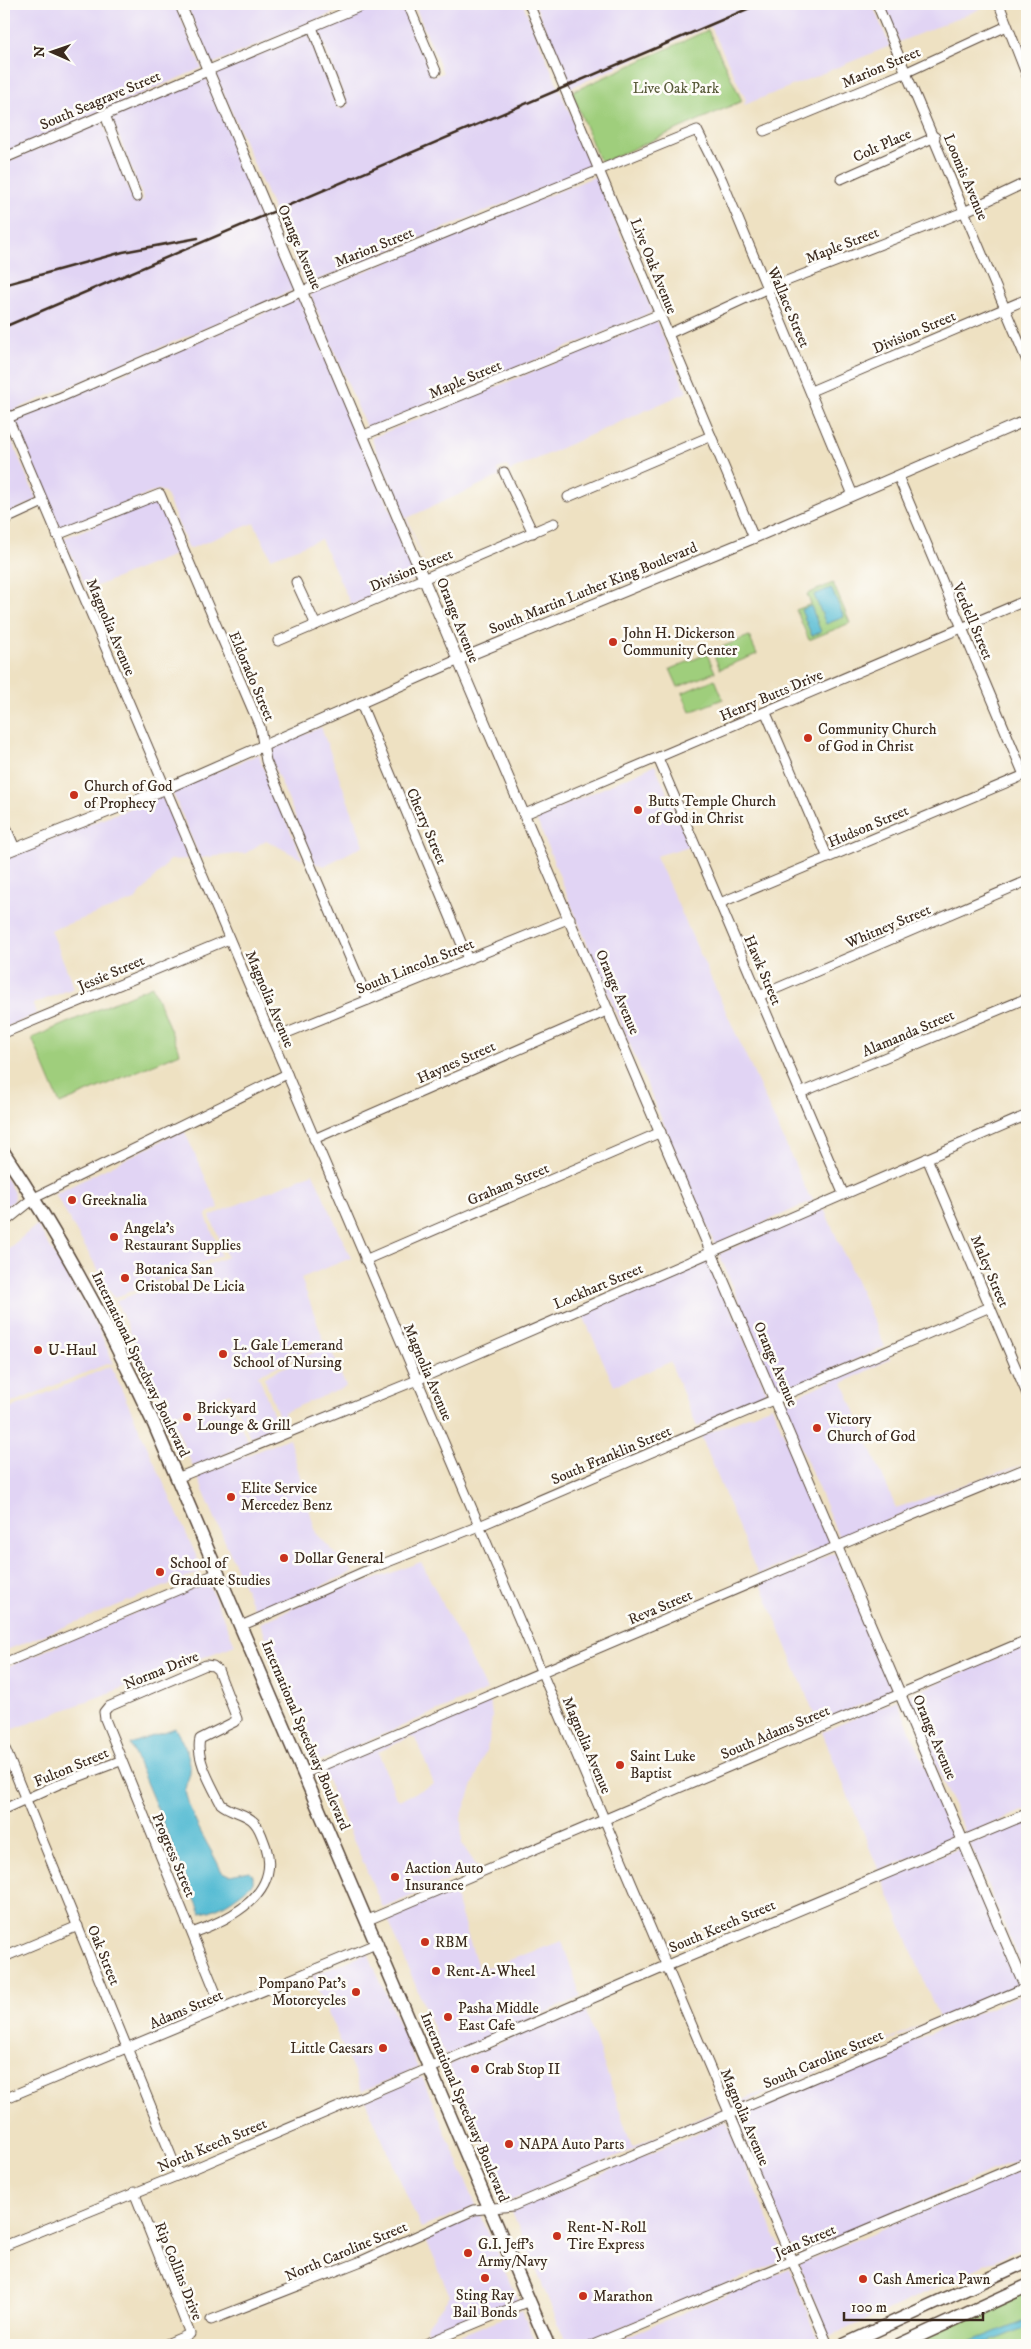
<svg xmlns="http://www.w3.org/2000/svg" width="1031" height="2349" font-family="'IM FELL DW Pica',serif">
	<rect width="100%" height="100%" fill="#fdfcf7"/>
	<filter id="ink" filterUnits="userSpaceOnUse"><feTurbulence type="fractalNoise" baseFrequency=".02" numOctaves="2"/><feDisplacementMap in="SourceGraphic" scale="10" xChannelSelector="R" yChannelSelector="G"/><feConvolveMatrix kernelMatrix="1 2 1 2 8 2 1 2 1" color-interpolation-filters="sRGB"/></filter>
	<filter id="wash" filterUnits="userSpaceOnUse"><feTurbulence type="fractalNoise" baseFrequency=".0096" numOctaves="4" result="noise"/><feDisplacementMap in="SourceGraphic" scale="20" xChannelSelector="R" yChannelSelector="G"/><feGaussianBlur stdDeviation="1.12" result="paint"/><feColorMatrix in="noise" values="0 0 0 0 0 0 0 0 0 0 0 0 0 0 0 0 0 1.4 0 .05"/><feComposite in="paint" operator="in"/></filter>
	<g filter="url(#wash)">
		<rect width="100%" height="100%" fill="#eee1c2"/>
		<g fill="#e1d4f4" fill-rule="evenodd">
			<polygon points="4,4 175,4 202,68 4,153"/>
			<polygon points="186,4 354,4 212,64"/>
			<polygon points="379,4 403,4 433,77 443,73 414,4 523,4 593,167 306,285 215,73 309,34 338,109 348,106 318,29"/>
			<polygon points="535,4 872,4 890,46 744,105 746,100 712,29 709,26 570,88"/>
			<polygon points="883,4 993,4 899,42"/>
			<polygon points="206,77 296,289 10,412 4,395 4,163 102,121 134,203 144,200 111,117"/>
			<polygon points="596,176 653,312 367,429 310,294"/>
			<polygon points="300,298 419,577 351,605 321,539 271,558 254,523 189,549 165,492 158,490 60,529 14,420"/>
			<polygon points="656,321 687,392 510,471 507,466 497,469 500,476 407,518 429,573 371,438"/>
			<polygon points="4,423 37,500 4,515"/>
			<polygon points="157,500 179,553 87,590 64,538"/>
			<polygon points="321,727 364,845 324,866 315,863 271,759 269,749"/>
			<polygon points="259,754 261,762 303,860 266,840 246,853 200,858 172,791"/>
			<polygon points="655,765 690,846 656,856 808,1194 814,1200 715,1245 588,946 536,818"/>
			<polygon points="162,795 189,859 170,860 135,900 51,930 74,988 33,1004 36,1014 4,1028 4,859"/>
			<polygon points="184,1130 219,1208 207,1213 206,1216 221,1255 114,1298 55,1194"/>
			<polygon points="313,1173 351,1258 301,1278 325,1344 258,1375 278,1426 250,1437 230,1393 169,1416 116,1301 227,1257 210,1216"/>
			<polygon points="4,1174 15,1195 14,1201 4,1208"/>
			<polygon points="822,1208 825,1211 885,1347 778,1393 719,1254"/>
			<polygon points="37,1225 98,1328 117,1371 114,1364 109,1363 4,1406 4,1252"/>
			<polygon points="709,1258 769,1397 697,1427 670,1362 614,1386 582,1313"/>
			<polygon points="329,1345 346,1387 284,1412 287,1428 193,1467 173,1419 227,1398 248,1441 280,1430 282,1425 264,1377"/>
			<polygon points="889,1356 890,1359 843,1383 896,1508 1027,1463 840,1540 782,1402"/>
			<polygon points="111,1366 203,1571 4,1651 4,1411"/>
			<polygon points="772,1406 831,1544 758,1575 701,1436"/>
			<polygon points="289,1438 316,1533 353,1572 256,1614 197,1476"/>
			<polygon points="835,1553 893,1691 818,1723 761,1584"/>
			<polygon points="421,1562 487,1690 320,1761 260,1623 360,1579 364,1583"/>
			<polygon points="208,1582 235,1645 6,1732 4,1730 4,1668"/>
			<polygon points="1027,1645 1027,1809 966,1835 907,1696"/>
			<path d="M490,1699L492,1716L489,1742L461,1817L462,1844L478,1868L383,1908L323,1770ZM410,1737L416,1739L434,1784L400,1800L396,1797L378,1752Z"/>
			<polygon points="897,1700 957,1839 879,1871 822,1732"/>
			<polygon points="1027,1819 1027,1978 970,1844"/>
			<polygon points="960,1848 1019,1985 732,2108 731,2105 939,2018 883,1880"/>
			<polygon points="453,1889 479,1971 562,1941 581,1997 445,2056 387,1917"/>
			<polygon points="368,1953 418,2068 362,2091 312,1976"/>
			<polygon points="1023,1994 1027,2005 1027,2156 795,2255 736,2116"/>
			<polygon points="584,2006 632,2147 722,2109 722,2112 508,2202 449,2065"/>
			<polygon points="422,2077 476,2205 421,2228 365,2100"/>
			<polygon points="726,2121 785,2259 581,2345 567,2345 512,2211"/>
			<polygon points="1027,2167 1027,2245 830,2337 799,2264"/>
			<polygon points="480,2214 518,2301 428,2338 426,2327 450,2296 425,2237"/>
			<polygon points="789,2268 820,2342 813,2345 606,2345"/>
			<polygon points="522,2310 537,2345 436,2345"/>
		</g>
		<g fill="#9fce7c" stroke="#6d7c4d">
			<polygon points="708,30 742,101 603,162 598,158 572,92"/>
			<polygon points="833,583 850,623 809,640 796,610 811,604 807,594"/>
			<polygon points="749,636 757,654 720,669 712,651"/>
			<polygon points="707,654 715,672 678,687 670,669"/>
			<polygon points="715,679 723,699 690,712 682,693"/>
			<polygon points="152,986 180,1053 60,1104 32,1038"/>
			<polygon points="1027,2286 1027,2345 899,2345"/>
		</g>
		<g fill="#55bbd3" stroke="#487278">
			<polygon points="831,588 844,617 826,624 814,595"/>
			<polygon points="811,606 821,632 812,636 801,610"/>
			<path d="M175,1728C182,1741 192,1757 190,1772C189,1780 183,1787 186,1795C193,1824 210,1846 222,1872L230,1875L250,1871L253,1876V1883C239,1896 220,1910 201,1913L130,1744Z"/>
			<path d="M1027,2319V2326C1004,2337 988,2345 962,2345Z"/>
		</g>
	</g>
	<g filter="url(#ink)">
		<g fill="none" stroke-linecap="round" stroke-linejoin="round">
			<g stroke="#564537" stroke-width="11">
				<g id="minor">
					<polyline points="408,4 436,71"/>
					<polyline points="529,4 754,538"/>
					<polyline points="877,4 1027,361"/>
					<polyline points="999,4 1027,76"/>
					<polyline points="312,27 341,103"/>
					<polyline points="209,70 366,4"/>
					<polyline points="105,115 137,197"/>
					<polyline points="764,131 907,72 1007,26"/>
					<polyline points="841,179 935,137"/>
					<polyline points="668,334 766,289 966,211 1027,182"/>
					<polyline points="811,391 1027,299"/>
					<polyline points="4,409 828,2345"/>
					<polyline points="7,418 59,398 303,291 697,130 722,180 853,495"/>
					<polyline points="364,435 660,314"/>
					<polyline points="504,472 533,533"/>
					<polyline points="898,476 1024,775"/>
					<polyline points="568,497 711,436"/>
					<polyline points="4,520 43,502"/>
					<polyline points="57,535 160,494 260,727 266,761 368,1000"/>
					<polyline points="296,582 316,625"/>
					<polyline points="278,641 554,523"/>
					<polyline points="361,704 468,959"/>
					<polyline points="766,713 828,858"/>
					<polyline points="658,758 843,1193"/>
					<polyline points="525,814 1027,600"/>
					<polyline points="4,823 15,848"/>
					<polyline points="720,903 1027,774"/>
					<polyline points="759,996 1027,881"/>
					<polyline points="4,1033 229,939"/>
					<polyline points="272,1039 570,918"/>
					<polyline points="800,1093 1027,998"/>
					<polyline points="314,1139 609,1010"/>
					<polyline points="927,1158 1027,1394"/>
					<polyline points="34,1198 287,1074"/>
					<polyline points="365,1260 661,1132"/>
					<polyline points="177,1478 417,1380 1027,1115"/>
					<polyline points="241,1626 370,1569 484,1524 990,1307"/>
					<polyline points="4,1663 218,1573"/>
					<polyline points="4,1746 179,2175"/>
					<polyline points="305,1773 859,1537 1027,1468"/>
					<polyline points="4,1809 59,1784 120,1761"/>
					<polyline points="368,1920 1027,1640"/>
					<path d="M192,1933C229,1920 281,1894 266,1847C263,1839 260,1828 254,1822C246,1813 230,1812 221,1804C212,1786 195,1758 200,1739L234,1722L237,1719L218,1670L213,1666L206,1665L108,1707L104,1712L105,1719L222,2008"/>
					<polyline points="4,1957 78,1926"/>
					<polyline points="4,2099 378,1943"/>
					<polyline points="134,2192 190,2334 164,2345"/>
					<polyline points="4,2246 179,2175 430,2068"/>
					<polyline points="211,2320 359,2262 474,2210 513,2206 1027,1987"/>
					<polyline points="423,2345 529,2301"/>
					<polyline points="593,2345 1027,2162"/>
				</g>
			</g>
			<g stroke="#564537" stroke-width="12">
				<g id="tertiary">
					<polyline points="180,4 458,660 1027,1991"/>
					<polyline points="4,158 209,70"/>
					<polyline points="4,853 165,789 458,660 754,538 1027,420"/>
					<polyline points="4,1222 34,1198"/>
					<polyline points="430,2068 666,1966 1027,1814"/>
				</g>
			</g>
			<g stroke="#564537" stroke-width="15">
				<g id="primary">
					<path d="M4,1153C63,1241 109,1327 154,1424L548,2345"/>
					<polyline points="844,2345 1027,2261"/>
					<polyline points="899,2345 1027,2286"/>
				</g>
			</g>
			<use href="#minor" stroke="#fff" stroke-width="9"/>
			<use href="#tertiary" stroke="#fff" stroke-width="10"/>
			<use href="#primary" stroke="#fff" stroke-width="12"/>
			<g stroke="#3b2a1e" stroke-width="2.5">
				<polyline points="7,284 123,252 198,238"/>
				<polyline points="4,327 759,4"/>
			</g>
		</g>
	</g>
	<g fill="#c8321e" stroke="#fdfcf7" stroke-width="2">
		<circle cx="613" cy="642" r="5"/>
		<circle cx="808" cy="738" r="5"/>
		<circle cx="74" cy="795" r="5"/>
		<circle cx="638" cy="810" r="5"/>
		<circle cx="72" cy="1200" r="5"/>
		<circle cx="114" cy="1237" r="5"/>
		<circle cx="125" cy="1278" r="5"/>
		<circle cx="38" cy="1350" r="5"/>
		<circle cx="223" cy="1354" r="5"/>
		<circle cx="187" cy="1417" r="5"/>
		<circle cx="817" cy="1428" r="5"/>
		<circle cx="231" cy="1497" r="5"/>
		<circle cx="284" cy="1558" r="5"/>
		<circle cx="160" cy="1572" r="5"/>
		<circle cx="620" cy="1765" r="5"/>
		<circle cx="395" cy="1877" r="5"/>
		<circle cx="425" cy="1942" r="5"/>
		<circle cx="436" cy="1971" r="5"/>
		<circle cx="356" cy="1992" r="5"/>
		<circle cx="448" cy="2017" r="5"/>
		<circle cx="383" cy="2048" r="5"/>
		<circle cx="475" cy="2069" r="5"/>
		<circle cx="509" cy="2144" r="5"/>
		<circle cx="557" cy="2236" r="5"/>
		<circle cx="468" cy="2253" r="5"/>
		<circle cx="485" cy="2278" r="5"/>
		<circle cx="863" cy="2279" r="5"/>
		<circle cx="583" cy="2296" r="5"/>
	</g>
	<g text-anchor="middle" stroke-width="5" stroke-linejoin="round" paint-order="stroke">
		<g font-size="15" fill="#3b2a1e" stroke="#fdfcf7">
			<text transform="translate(881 67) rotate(-23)" y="5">Marion Street</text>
			<text transform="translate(100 100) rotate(-23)" y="5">South Seagrave Street</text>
			<text transform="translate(882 145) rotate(-24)" y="5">Colt Place</text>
			<text transform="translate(966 177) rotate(67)" y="5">Loomis Avenue</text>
			<text transform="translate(842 245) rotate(-21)" y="5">Maple Street</text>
			<text transform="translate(300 247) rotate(67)" y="5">Orange Avenue</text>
			<text transform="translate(374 247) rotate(-22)" y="5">Marion Street</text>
			<text transform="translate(654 266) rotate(68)" y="5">Live Oak Avenue</text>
			<text transform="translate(789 307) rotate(67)" y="5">Wallace Street</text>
			<text transform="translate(914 332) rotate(-23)" y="5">Division Street</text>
			<text transform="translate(465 379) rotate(-23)" y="5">Maple Street</text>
			<text transform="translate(411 570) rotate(-23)" y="5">Division Street</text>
			<text transform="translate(593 588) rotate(-22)" y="5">South Martin Luther King Boulevard</text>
			<text transform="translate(458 620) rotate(68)" y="5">Orange Avenue</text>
			<text transform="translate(973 621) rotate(67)" y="5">Verdell Street</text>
			<text transform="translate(111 627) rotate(67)" y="5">Magnolia Avenue</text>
			<text transform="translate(252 676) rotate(67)" y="5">Eldorado Street</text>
			<text transform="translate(771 695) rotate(-23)" y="5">Henry Butts Drive</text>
			<text transform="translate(427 826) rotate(67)" y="5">Cherry Street</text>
			<text transform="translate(868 826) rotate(-23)" y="5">Hudson Street</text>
			<text transform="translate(888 926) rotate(-23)" y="5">Whitney Street</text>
			<text transform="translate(415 966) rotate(-22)" y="5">South Lincoln Street</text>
			<text transform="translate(763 970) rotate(67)" y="5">Hawk Street</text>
			<text transform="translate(111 973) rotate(-23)" y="5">Jessie Street</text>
			<text transform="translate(618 992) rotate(67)" y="5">Orange Avenue</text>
			<text transform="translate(270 999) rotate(67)" y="5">Magnolia Avenue</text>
			<text transform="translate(908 1033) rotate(-23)" y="5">Alamanda Street</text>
			<text transform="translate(456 1062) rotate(-24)" y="5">Haynes Street</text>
			<text transform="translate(508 1184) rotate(-23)" y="5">Graham Street</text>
			<text transform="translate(990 1271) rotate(67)" y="5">Maley Street</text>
			<text transform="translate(598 1286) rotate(-23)" y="5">Lockhart Street</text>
			<text transform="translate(141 1364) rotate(64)" y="5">International Speedway Boulevard</text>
			<text transform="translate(776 1364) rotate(67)" y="5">Orange Avenue</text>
			<text transform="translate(428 1372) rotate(67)" y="5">Magnolia Avenue</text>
			<text transform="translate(611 1455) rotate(-23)" y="5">South Franklin Street</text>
			<text transform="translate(660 1607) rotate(-23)" y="5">Reva Street</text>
			<text transform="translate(161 1670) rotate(-22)" y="5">Norma Drive</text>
			<text transform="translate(775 1732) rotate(-23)" y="5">South Adams Street</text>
			<text transform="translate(306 1735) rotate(67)" y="5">International Speedway Boulevard</text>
			<text transform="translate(935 1737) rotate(67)" y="5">Orange Avenue</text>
			<text transform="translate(587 1745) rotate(67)" y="5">Magnolia Avenue</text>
			<text transform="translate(71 1767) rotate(-23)" y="5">Fulton Street</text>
			<text transform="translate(174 1855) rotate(67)" y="5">Progress Street</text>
			<text transform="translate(722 1926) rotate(-23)" y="5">South Keech Street</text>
			<text transform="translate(104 1955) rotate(68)" y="5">Oak Street</text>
			<text transform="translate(186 2009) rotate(-23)" y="5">Adams Street</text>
			<text transform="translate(823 2059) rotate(-23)" y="5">South Caroline Street</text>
			<text transform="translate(465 2107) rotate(67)" y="5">International Speedway Boulevard</text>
			<text transform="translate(745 2117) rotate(67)" y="5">Magnolia Avenue</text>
			<text transform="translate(212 2145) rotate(-23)" y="5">North Keech Street</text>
			<text transform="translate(805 2241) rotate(-23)" y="5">Jean Street</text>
			<text transform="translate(346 2251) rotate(-23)" y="5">North Caroline Street</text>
			<text transform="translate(179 2271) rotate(68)" y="5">Rip Collins Drive</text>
		</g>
		<g font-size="15" fill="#595b3a" stroke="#fdfcf7">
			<text x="676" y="93">Live Oak Park</text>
		</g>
		<g font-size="15" fill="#3b2a1e" stroke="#fdfcf7" text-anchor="start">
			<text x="623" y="638">John H. Dickerson<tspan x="623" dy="17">Community Center</tspan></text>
			<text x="818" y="734">Community Church<tspan x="818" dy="17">of God in Christ</tspan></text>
			<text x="84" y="791">Church of God<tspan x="84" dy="17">of Prophecy</tspan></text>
			<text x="648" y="806">Butts Temple Church<tspan x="648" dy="17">of God in Christ</tspan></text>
			<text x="82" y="1205">Greeknalia</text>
			<text x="124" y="1233">Angela's<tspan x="124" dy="17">Restaurant Supplies</tspan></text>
			<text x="135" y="1274">Botanica San<tspan x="135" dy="17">Cristobal De Licia</tspan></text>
			<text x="233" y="1350">L. Gale Lemerand<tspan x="233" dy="17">School of Nursing</tspan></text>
			<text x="48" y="1355">U-Haul</text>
			<text x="197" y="1413">Brickyard<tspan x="197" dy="17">Lounge &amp; Grill</tspan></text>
			<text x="827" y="1424">Victory<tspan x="827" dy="17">Church of God</tspan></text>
			<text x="241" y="1493">Elite Service<tspan x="241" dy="17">Mercedez Benz</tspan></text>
			<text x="294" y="1563">Dollar General</text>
			<text x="170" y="1568">School of<tspan x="170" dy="17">Graduate Studies</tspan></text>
			<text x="630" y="1761">Saint Luke<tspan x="630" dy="17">Baptist</tspan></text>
			<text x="405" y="1873">Aaction Auto<tspan x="405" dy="17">Insurance</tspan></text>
			<text x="435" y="1947">RBM</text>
			<text x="446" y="1976">Rent-A-Wheel</text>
			<text x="346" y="1988" text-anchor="end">Pompano Pat's<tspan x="346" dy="17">Motorcycles</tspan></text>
			<text x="458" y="2013">Pasha Middle<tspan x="458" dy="17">East Cafe</tspan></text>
			<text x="373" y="2053" text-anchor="end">Little Caesars</text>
			<text x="485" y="2074">Crab Stop II</text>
			<text x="519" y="2149">NAPA Auto Parts</text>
			<text x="567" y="2232">Rent-N-Roll<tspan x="567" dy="17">Tire Express</tspan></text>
			<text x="478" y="2249">G.I. Jeff's<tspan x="478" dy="17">Army/Navy</tspan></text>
			<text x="873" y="2284">Cash America Pawn</text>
			<text x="485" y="2300" text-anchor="middle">Sting Ray<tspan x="485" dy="17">Bail Bonds</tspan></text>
			<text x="593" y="2301">Marathon</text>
		</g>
	</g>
	<rect width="1031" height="2349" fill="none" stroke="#fdfcf7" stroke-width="20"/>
	<g transform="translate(52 52) rotate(272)" stroke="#fdfcf7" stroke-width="4" paint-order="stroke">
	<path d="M0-4L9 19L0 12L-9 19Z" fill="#3b2a1e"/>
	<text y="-8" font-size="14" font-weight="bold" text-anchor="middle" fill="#3b2a1e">N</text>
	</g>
	<path d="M844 2312v8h139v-8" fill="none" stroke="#3b2a1e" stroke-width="2.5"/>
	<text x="851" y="2312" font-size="15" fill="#3b2a1e" stroke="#fdfcf7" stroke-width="4" paint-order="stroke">100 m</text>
</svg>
